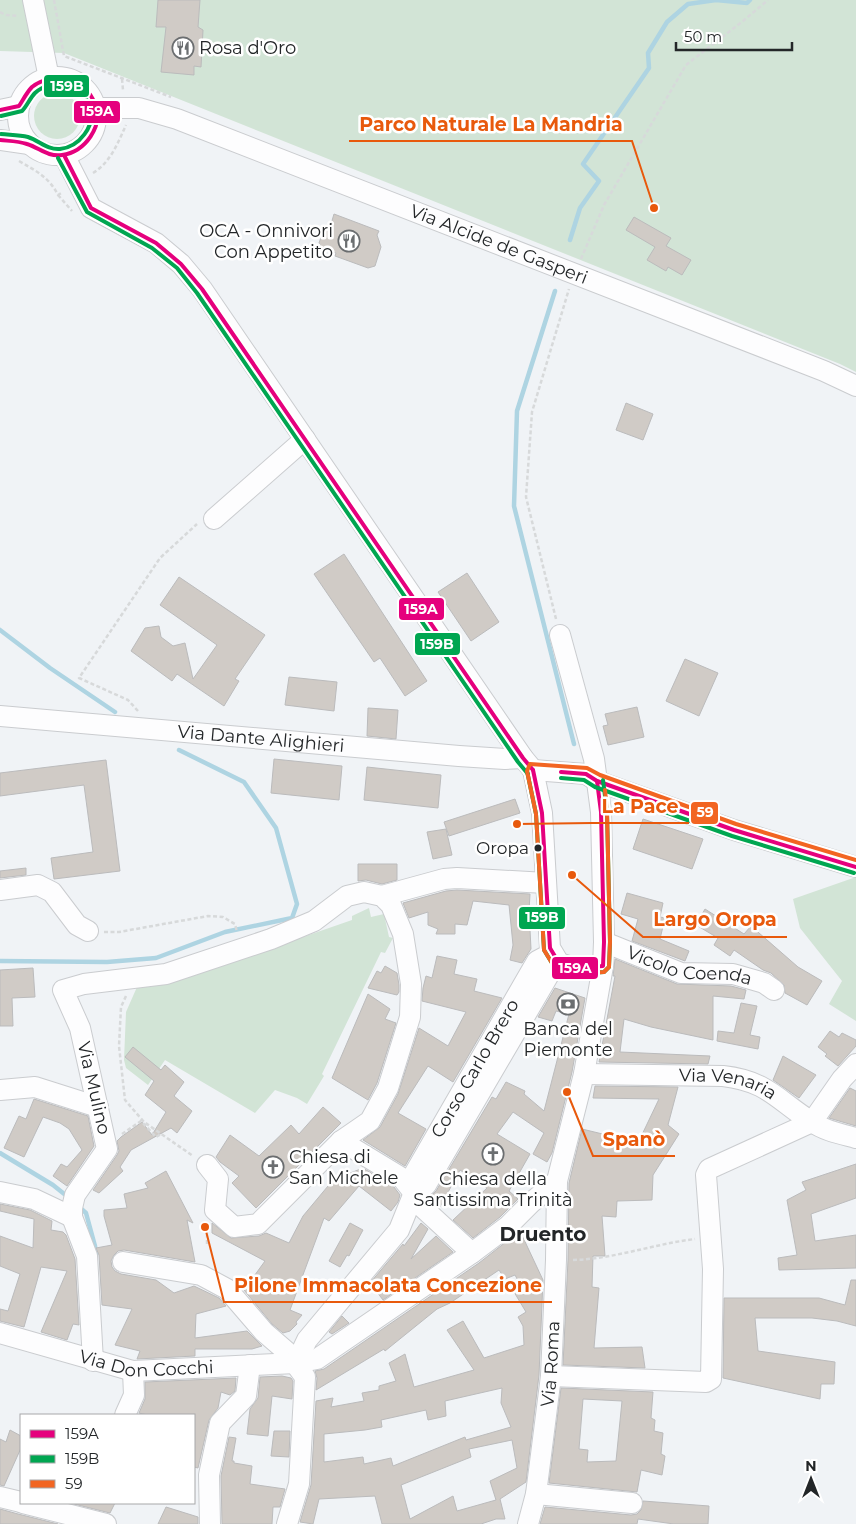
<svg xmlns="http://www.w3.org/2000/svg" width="856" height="1524" font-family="Montserrat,sans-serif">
	<rect width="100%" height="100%" fill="#f0f3f6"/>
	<g fill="#d2e4d6">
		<polygon points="0,0 856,0 856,372 840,364 64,53 0,51"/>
		<circle cx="57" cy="116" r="23"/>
		<polygon points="856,877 856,1021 829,1004 842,981 800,928 793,899"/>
		<polygon points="369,908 371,917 384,914 389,937 393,938 385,953 381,952 322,1074 324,1076 307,1104 297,1098 275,1090 255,1113 165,1060 148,1085 126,1068 124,1060 126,1012 137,987 222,965 352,920 352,916"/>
	</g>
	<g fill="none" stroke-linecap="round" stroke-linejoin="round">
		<g stroke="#aed4e2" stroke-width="4.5">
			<polyline points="570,240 580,208 599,181 583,164 649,68 648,53 667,22 688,4 716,0 747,3 750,0"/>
			<polyline points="555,291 517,411 514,506 574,744"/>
			<polyline points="0,630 50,668 115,712"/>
			<polyline points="0,961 107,962 156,958 225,932 292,918 297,904 276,828 244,782 179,750"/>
			<polyline points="0,1153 53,1185 68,1197"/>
			<polyline points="78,1206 86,1213 95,1246 96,1255"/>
		</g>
	</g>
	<g fill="#d0cbc6" stroke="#bbbbbc" fill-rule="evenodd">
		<polygon points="158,0 200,0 198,27 203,30 201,67 194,66 194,75 161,72 166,27 156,27"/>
		<polygon points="334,214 379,231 377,235 381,247 375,266 368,268 335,256 336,253 322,248 319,243 325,226 331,224"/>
		<polygon points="634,217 671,238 666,246 691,260 682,275 668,267 666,271 647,260 655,247 626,230"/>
		<polygon points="626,403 653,414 643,440 616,430"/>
		<polygon points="344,554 427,681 405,696 380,658 374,662 314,574"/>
		<polygon points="467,573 499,622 471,641 438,592"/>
		<polygon points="179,577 265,635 235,679 239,681 224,706 177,674 172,681 131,651 145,628 159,626 161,637 173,646 185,643 193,679 217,645 160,605"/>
		<polygon points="685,659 718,673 699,716 666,701"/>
		<polygon points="289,677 337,682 334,711 285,705"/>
		<polygon points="637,707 644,737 608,745 603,726 608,725 605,714"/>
		<polygon points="368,708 398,710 396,739 367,736"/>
		<polygon points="274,759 342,766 339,800 271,793"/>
		<polygon points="106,760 120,871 54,879 51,858 93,852 84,785 0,796 0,773"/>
		<polygon points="367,767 441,775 438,808 364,800"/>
		<polygon points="515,799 520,813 449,836 444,822"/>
		<polygon points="643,819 703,839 692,869 633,849"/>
		<polygon points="446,829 452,855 433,859 427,832"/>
		<polygon points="358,864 397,864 397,880 382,884 366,880 358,881"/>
		<polygon points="26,868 26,875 0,878 0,871"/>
		<polygon points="457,890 530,894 529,911 531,949 522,963 510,960 513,945 509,905 473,901 467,925 455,924 455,934 436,934 438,929 428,925 428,912 409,918 403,903 446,891"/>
		<polygon points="627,893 663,903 660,917 665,918 660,939 689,951 685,961 632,941 638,919 621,914"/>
		<polygon points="705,909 744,934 751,926 798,967 822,981 807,1005 785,993 784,985 771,973 763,970 734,950 730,956 714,945 718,938 696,925"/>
		<polygon points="437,956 457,960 454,974 477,979 474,991 502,998 453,1082 428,1066 398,1113 426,1129 405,1166 363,1140 380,1127 398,1094 419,1028 448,1046 466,1012 422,1001 423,988 426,976 432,978"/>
		<polygon points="615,959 677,984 731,986 746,990 744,999 713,996 713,1040 651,1027 624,1019 620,1052 710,1056 708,1064 599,1062 615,976 613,976"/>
		<polygon points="385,966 397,973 399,985 399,992 397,995 368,988 377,971 381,973"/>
		<polygon points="33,968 35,997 12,998 13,1026 0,1026 0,970"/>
		<polygon points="555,988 585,998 572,1072 552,1153 547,1162 533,1154 544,1133 513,1112 497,1134 530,1154 509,1191 518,1199 500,1217 473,1238 453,1220 487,1188 460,1170 440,1207 432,1200 431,1196 436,1191 492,1097 496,1099 506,1082 525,1091 524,1094 544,1111 569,1014 556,1011 552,1021 538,1017"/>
		<polygon points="368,994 390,1009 385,1019 396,1023 377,1083 368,1100 332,1078"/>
		<polygon points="741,1003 757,1006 750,1035 760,1037 758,1049 717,1041 718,1031 734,1033"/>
		<polygon points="830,1031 839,1037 842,1033 856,1040 856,1046 838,1066 825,1056 827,1054 818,1047"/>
		<polygon points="133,1047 161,1070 165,1065 184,1082 174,1096 192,1111 177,1133 171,1128 131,1150 120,1167 123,1171 99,1193 93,1190 117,1155 119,1151 117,1141 121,1137 142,1122 152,1135 166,1112 145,1095 154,1081 125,1057"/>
		<polygon points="783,1056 816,1075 799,1098 773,1080"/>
		<polygon points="595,1086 678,1087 668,1125 679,1134 653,1175 652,1200 617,1201 616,1217 602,1216 605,1256 593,1256 592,1287 599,1288 594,1348 642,1347 645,1368 563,1365 568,1260 569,1183 582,1129 619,1138 618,1142 638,1143 659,1099 593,1098"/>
		<polygon points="850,1088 856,1091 856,1126 829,1118"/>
		<polygon points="34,1099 88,1116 94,1146 67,1186 53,1176 61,1164 67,1167 82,1150 69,1129 60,1123 43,1117 24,1157 4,1148 19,1116 26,1119"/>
		<polygon points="323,1107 341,1123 256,1208 232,1183 239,1176 220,1162 216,1157 230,1135 259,1156 291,1125 299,1134"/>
		<polygon points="856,1164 856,1198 811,1214 815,1241 856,1235 856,1268 779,1270 778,1258 797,1255 787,1200 806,1190 802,1182"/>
		<polygon points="363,1168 394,1187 400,1195 398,1202 391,1211 359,1186 329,1221 324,1218 290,1310 302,1315 296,1322 297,1324 290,1331 283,1333 272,1324 244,1290 265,1261 212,1233 212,1223 231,1238 259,1236 266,1233 289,1243 303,1216 333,1180"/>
		<polygon points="166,1171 193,1223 187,1220 195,1262 124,1250 118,1251 114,1255 111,1261 112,1267 115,1271 121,1274 156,1280 174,1293 194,1286 219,1298 226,1306 196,1314 195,1338 247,1331 262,1346 252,1349 195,1349 195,1356 137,1359 140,1351 115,1345 132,1309 102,1305 99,1255 96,1248 112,1245 104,1216 104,1210 127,1208 124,1194 148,1188 145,1183"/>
		<polygon points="0,1204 30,1210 52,1221 51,1230 63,1232 66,1235 75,1259 79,1325 73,1324 67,1340 41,1332 67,1271 41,1267 24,1327 0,1321 0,1309 8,1311 20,1274 0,1266 0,1236 33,1248 34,1219 0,1211"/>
		<polygon points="350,1223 363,1230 349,1256 347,1255 340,1267 329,1261"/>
		<polygon points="421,1223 428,1229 411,1259 436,1236 453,1252 383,1300 370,1283 403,1244 404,1246"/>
		<path d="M520,1231L543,1280L539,1375L526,1482L500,1499L505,1519H496L481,1524H382L375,1496L319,1499L313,1524L300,1522L311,1485L316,1401L333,1398L331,1407L364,1401L362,1393L379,1390V1386L396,1381L389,1363L405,1354L414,1387L474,1370L447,1330L463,1321L484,1358L524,1345L523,1326L518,1317L526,1312L514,1292L522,1288L515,1275L505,1279L499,1270L450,1303L437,1309L385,1351L384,1349L316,1390L317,1378L315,1371L324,1369L479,1263ZM502,1388L501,1403L511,1427L466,1440L465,1437L393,1466L391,1458L364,1464L363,1457L324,1462V1434L365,1430L382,1427L381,1420L426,1410L428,1420L446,1416L445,1401ZM512,1440L517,1468L490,1481L496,1500L457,1511L453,1496L410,1519L401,1485L471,1457L469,1449Z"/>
		<polygon points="851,1280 856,1280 856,1326 837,1321 812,1318 755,1318 758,1351 835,1362 834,1384 821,1384 820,1399 723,1378 724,1298 819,1298 845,1305"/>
		<polygon points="342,1316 349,1323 332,1334 329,1332"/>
		<polygon points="282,1376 291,1378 293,1381 292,1399 272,1396 268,1436 247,1434 250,1409 258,1398 260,1377"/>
		<polygon points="236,1378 235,1391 230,1395 221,1392 218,1408 209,1420 198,1468 194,1467 194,1415 147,1415 139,1413 145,1399 145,1382"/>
		<path d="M561,1388L653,1392L651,1418L655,1420L654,1431L663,1433L661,1454L665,1456L662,1475L641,1470L637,1492L549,1483ZM583,1399L622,1401L616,1461L587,1462L588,1450L579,1449Z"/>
		<polygon points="10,1430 21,1436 21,1448 4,1486 0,1485 0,1439 6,1442"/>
		<polygon points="274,1431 290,1431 289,1457 271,1456"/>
		<polygon points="229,1437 236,1438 232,1461 234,1461 234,1463 252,1466 250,1484 285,1489 280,1507 273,1507 272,1524 222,1524 221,1476"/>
		<polygon points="643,1501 709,1506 708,1524 674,1524 638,1519 637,1524 540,1524 545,1507 631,1515 637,1514 641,1510"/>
		<polygon points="70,1503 115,1503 110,1513"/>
		<polygon points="166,1507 198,1517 198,1524 158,1524"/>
		<polygon points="0,1509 18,1514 58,1524 0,1524"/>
	</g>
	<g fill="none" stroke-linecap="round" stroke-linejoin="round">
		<g stroke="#cacccf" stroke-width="22">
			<g id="minor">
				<polyline points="33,0 49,78"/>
				<circle cx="57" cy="116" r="39"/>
				<path id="s1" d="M96,108H139L177,119L824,371L856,386"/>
				<polyline points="0,110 19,106"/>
				<polyline points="0,140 29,144"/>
				<polyline points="64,155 91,208 156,243 181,264 202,289 523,758 533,770"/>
				<polyline points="214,519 305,439"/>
				<path id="s2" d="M0,716L459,756L505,759L523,758"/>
				<polyline points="533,770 586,774 597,781 734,830 856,867"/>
				<polyline points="533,770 542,813 550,948 559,963 576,968 603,966"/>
				<polyline points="0,890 38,885 52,892 77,925 88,931"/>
				<polyline points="382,896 444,879 457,878 546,883"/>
				<path id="s3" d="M604,942L681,973L733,974L764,983L774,990"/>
				<path id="s4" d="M584,1074L723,1076C768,1081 778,1101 812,1122C825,1131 841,1134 856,1138"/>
				<polyline points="0,1090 35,1087 98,1107"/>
				<polyline points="341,1141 402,1178 414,1193 423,1208 472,1253"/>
				<polyline points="0,1192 34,1199 72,1217"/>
				<polyline points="414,1193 426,1185 554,966 559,963"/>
				<polyline points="123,1262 201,1275 227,1289 264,1332 286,1351 305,1377 299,1484 287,1524"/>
				<path id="s5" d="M0,1333L133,1371L296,1363L317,1359L472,1253L508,1226L532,1202L557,1181"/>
				<polyline points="93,1361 87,1256 72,1217 72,1208 75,1195 107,1149 80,1028 63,990 84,984 166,974 271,939 314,921 347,896 364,892 382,896 391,905 403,934 411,984 410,1017 388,1088 370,1121 341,1141 258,1224 234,1227 215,1210 218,1179 207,1165"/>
				<path id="s6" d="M296,1363L307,1340L399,1230L414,1193L413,1176L537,961L552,953"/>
				<polyline points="551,1376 706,1382 711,1379 713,1269 706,1175 709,1169 812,1122 842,1079 856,1064"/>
				<polyline points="125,1415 134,1395 133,1371"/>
				<polyline points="536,1494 632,1503"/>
				<polyline points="0,1497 21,1502"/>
				<polyline points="23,1503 106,1524"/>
				<polyline points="210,1524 209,1475 220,1423 246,1396 250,1365"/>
				<path id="s7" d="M528,1524L536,1494L551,1376L556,1260L557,1181L584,1074L603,966L604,942L601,812L594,759L560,635"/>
			</g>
		</g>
		<g stroke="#d7d9da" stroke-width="2.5" stroke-dasharray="4 2.5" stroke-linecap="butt">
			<polyline points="54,0 64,56 171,97"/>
			<polyline points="0,12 6,15 18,16"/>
			<polyline points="122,79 123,90"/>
			<path d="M19,161C36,171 49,177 58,195L63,192"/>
			<path d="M93,173C110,163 118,143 126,125"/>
			<polyline points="58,195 72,211"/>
			<polyline points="581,259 604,205 686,65 743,21 768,0"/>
			<polyline points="556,619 526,497 532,412 569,289"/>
			<polyline points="138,711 128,700 79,678 160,558 197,524"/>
			<polyline points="104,932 119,932 208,916 223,917 235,924 237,932"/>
			<polyline points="126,996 121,1007 119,1046 125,1100 144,1122 193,1156"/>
			<polyline points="122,1134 141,1121 156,1137 161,1134"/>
			<polyline points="207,1227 207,1246"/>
			<path d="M573,1260C614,1259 654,1244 695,1239"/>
		</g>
		<use href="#minor" stroke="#fdfdfe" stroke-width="20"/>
		<g stroke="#fff" stroke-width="8">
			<g id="bus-1">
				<path d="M0,110L19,106C23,100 27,92 32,87C53,71 85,78 95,104C104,126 85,152 62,155C47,157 40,148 27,144C18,141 9,141 0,140"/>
				<polyline points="64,155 91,208 156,243 181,264 202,289 523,758 533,770"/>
				<polyline points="533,770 542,813 550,948 559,963 576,968 603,966 604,942 601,812 597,781"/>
				<polyline points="561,772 586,774 597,781 734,830 856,867"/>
			</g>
		</g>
		<g stroke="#fff" stroke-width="8">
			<g id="bus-2">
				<path d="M1,134C10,135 19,135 28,137C40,141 47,150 60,149C79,147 96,126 90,107C83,85 52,77 35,93C30,98 27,106 22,111L1,116"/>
				<polyline points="58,158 87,212 152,248 177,268 197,293 518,762 528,774"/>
				<polyline points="527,771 536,814 544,950 555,968 575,974 604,972 609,967 610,942 607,812 603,780"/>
				<polyline points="561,778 584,780 595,787 732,836 854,873"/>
			</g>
		</g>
		<g stroke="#fff" stroke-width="8">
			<polyline id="bus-3" points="605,790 607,812 610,942 609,967 604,972 575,974 555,968 544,950 536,814 527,771 530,764 587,768 600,775 736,824 856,860"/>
		</g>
		<use href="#bus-1" stroke="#e5007d" stroke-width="4"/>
		<use href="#bus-2" stroke="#00a651" stroke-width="4"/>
		<use href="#bus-3" stroke="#f26522" stroke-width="4"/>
	</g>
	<defs>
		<g id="restaurant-ring" transform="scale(1.125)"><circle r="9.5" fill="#fff" stroke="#6b6e70" stroke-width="1.5"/><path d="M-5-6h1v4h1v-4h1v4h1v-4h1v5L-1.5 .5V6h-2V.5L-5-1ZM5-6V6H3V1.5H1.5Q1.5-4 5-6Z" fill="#6b6e70"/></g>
		<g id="bank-ring" transform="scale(1.125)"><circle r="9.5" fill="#fff" stroke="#6b6e70" stroke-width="1.5"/><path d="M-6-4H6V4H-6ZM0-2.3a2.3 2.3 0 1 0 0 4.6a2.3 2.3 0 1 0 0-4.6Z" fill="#6b6e70"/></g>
		<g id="church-ring" transform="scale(1.125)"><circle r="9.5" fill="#fff" stroke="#6b6e70" stroke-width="1.5"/><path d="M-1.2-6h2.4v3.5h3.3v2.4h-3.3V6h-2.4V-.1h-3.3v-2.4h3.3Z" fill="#6b6e70"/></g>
	</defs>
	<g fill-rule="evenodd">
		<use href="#restaurant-ring" x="183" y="48"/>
		<use href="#restaurant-ring" x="349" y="241"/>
		<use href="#bank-ring" x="568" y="1004"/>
		<use href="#church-ring" x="493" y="1154"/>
		<use href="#church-ring" x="273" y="1167"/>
	</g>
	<circle fill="#232628" stroke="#fff" stroke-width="2" cx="538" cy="848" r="4.5"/>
	<g text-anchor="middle" stroke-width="5" stroke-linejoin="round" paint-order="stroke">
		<g font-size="17" fill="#232628" stroke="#fff" text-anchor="end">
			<text x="529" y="854">Oropa</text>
		</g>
		<g font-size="18" fill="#232628" stroke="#fff" text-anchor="start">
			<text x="199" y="54">Rosa d'Oro</text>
			<text x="333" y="237" text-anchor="end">OCA - Onnivori<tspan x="333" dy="21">Con Appetito</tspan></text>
			<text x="568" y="1035" text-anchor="middle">Banca del<tspan x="568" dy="21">Piemonte</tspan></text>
			<text x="289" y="1163">Chiesa di<tspan x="289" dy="21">San Michele</tspan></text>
			<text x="493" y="1185" text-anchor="middle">Chiesa della<tspan x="493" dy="21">Santissima Trinità</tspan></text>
		</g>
		<g font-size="18" fill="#232628" stroke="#fff">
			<text dy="6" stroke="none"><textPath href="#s1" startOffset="428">Via Alcide de Gasperi</textPath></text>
			<text dy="6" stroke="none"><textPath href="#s2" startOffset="262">Via Dante Alighieri</textPath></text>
			<text dy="6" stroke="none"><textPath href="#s3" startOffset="90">Vicolo Coenda</textPath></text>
			<text dy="6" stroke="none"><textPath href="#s6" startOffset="350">Corso Carlo Brero</textPath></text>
			<text dy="6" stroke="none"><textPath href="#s4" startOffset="145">Via Venaria</textPath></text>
			<text transform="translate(94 1088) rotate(77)" y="6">Via Mulino</text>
			<text dy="6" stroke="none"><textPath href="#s5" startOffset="151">Via Don Cocchi</textPath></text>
			<text dy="6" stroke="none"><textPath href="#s7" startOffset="162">Via Roma</textPath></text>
		</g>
		<g font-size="20" font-weight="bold" fill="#232628" stroke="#fff">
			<text x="543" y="1241">Druento</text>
		</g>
	</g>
	<path fill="none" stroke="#e8590c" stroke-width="2" d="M654 208L632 141H349M517 824L592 823H689M572 875L643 937H787M567 1092L593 1156H675M205 1227L224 1302H552"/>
	<g fill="#e8590c" stroke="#fff" stroke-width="2">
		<circle cx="654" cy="208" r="5"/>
		<circle cx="517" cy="824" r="5"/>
		<circle cx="572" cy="875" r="5"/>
		<circle cx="567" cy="1092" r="5"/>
		<circle cx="205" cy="1227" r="5"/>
	</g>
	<g font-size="19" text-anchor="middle" font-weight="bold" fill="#e8590c" stroke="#fff" stroke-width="5" stroke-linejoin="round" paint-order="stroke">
		<text x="491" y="131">Parco Naturale La Mandria</text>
		<text x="640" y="813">La Pace</text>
		<text x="715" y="926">Largo Oropa</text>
		<text x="634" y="1146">Spanò</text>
		<text x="388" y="1292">Pilone Immacolata Concezione</text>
	</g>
	<g stroke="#fff" stroke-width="2">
		<rect x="43" y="74" width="47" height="24" rx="5" fill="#00a651"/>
		<rect x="73" y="100" width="48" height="24" rx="5" fill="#e5007d"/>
		<rect x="398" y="597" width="47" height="24" rx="5" fill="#e5007d"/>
		<rect x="414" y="632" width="47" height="24" rx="5" fill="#00a651"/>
		<rect x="690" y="801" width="29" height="24" rx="5" fill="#f26522"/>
		<rect x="518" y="906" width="48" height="24" rx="5" fill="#00a651"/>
		<rect x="551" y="956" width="48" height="24" rx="5" fill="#e5007d"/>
	</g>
	<g font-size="14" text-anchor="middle" font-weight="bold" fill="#fff">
		<text x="67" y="91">159B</text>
		<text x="97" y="116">159A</text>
		<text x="421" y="614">159A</text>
		<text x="437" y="649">159B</text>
		<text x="705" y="817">59</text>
		<text x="542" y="922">159B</text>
		<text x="575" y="973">159A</text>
	</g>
	<rect x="20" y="1414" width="175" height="90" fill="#ffffff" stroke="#a7a8a9"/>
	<rect x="30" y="1430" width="25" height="8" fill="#e5007d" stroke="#a7a8a9"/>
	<text x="65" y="1439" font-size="15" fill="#232628">159A</text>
	<rect x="30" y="1455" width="25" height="8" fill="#00a651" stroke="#a7a8a9"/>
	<text x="65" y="1464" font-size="15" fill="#232628">159B</text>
	<rect x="30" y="1480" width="25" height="8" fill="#f26522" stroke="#a7a8a9"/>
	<text x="65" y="1489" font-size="15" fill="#232628">59</text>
	<g transform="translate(811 1479)" stroke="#ffffff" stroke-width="4" paint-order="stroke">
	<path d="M0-4L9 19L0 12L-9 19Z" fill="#232628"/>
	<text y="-8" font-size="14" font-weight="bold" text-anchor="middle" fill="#232628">N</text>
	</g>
	<path d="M676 42v8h116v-8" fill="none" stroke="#232628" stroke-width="2.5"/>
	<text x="684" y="42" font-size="15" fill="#232628" stroke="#ffffff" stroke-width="4" paint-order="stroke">50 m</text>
</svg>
